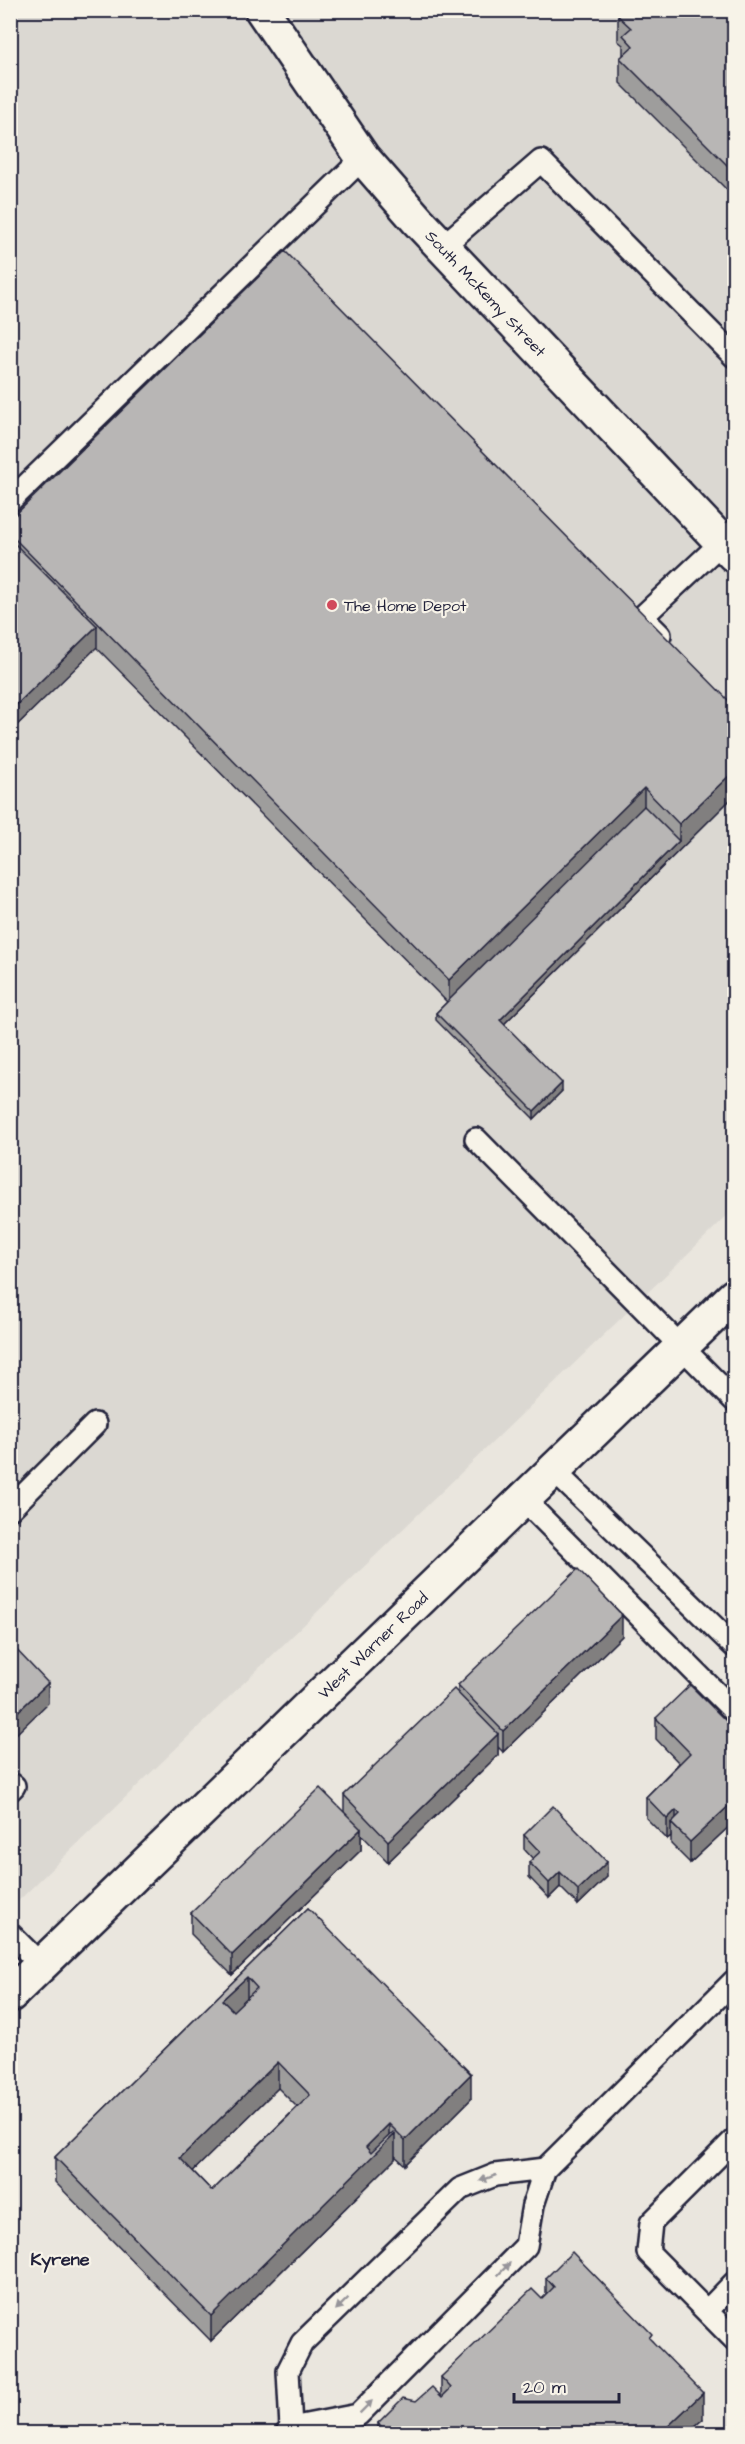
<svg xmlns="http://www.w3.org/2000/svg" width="745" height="2444" font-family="'Architects Daughter',sans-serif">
	<rect width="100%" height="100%" fill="#eae6de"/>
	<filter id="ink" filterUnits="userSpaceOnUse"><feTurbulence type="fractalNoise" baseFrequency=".0167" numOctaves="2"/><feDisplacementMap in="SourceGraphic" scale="12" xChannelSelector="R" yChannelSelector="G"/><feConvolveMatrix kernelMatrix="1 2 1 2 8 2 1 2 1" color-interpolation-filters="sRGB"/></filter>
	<g filter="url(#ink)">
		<polygon fill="#dbd8d2" points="11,11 734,11 734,1209 11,1908"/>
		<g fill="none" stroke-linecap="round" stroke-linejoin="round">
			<g stroke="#22223b" stroke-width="26">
				<g id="service">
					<polyline points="442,247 541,161 734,356"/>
					<polyline points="10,501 363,158"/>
					<polyline points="660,635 642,617 734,531"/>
					<polyline points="476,1139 734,1400"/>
					<polyline points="554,1471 734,1646"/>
					<polyline points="524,1500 734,1711"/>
					<polyline points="10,1509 95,1424"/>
					<polyline points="10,1783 14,1786 10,1790"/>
					<polyline points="10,1934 41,1965"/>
					<polyline points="734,2140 651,2223 648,2252 734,2339"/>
					<polyline points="707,2311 734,2283"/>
					<polyline points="291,2428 288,2371 302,2343 460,2189 495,2175 545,2169"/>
					<polyline points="286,2434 291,2428 358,2415 526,2246 533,2205 545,2169 734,1981"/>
				</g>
			</g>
			<g stroke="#22223b" stroke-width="38">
				<g id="minor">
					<path id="s1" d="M262,10L363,158L418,221L734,555"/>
				</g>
			</g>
			<g stroke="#22223b" stroke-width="38">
				<g id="secondary">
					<path id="s2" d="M10,1995L734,1296"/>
				</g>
			</g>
			<use href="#service" stroke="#f7f3e8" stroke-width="21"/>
			<use href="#minor" stroke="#f7f3e8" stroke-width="33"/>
			<use href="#secondary" stroke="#f7f3e8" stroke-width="33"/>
		</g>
		<g fill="#9e9d9c" stroke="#22223b" stroke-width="1.5" fill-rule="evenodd">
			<polygon points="620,10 735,10 735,198 620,83 620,58 623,56 623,45 618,41 618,16 620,14"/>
			<polygon points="10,520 735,707 735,795 504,1024 562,1091 534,1119 436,1020 436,1013 447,1002 96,647 10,732"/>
			<polygon points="622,1636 503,1752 498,1747 498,1755 388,1862 361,1834 361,1850 232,1975 191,1934 191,1913 344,1812 344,1795 458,1693 458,1685"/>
			<polygon points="656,1718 735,1730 735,1821 690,1863 671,1844 671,1836 667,1839 646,1818 646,1797 679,1763 656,1739"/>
			<polygon points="524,1835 607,1877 578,1905 560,1887 549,1898 529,1877 529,1862 533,1859 524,1849"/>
			<path d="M308,1908L471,2099L405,2165L395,2156V2159L211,2341L55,2182V2157ZM278,2088L297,2107L212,2191L193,2171Z"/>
			<polygon points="546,2278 652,2341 703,2419 687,2433 378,2433 378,2423 416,2401 441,2396 441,2377 542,2299 546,2295"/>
		</g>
		<g fill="#817f7f" stroke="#22223b" stroke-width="1.5">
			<polygon points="97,626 97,647 10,732 10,711"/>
			<polygon points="735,770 735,795 500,1028 500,1020 679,841 679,824"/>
			<polygon points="644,788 644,813 449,1005 449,980"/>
			<polygon points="562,1083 562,1091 534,1119 534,1111"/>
			<polygon points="622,1615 622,1636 503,1752 503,1731"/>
			<polygon points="48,1683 48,1703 10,1740 10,1719"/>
			<polygon points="498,1734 498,1755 388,1862 388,1841"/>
			<polygon points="735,1800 735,1821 690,1863 690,1842"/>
			<polygon points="676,1810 676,1828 671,1823 671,1836 667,1839 667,1819"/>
			<polygon points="361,1829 361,1850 232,1975 232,1955"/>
			<polygon points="607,1862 607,1877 578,1905 578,1890"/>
			<polygon points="560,1872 560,1887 549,1898 549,1883"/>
			<polygon points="247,1977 247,2002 222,2026 222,2000"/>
			<polygon points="278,2062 278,2088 180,2184 180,2158"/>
			<polygon points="471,2074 471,2099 405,2165 405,2140"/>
			<polygon points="389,2124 389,2140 395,2134 395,2159 211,2341 211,2316 366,2147"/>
			<polygon points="703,2393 703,2419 687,2433 661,2433"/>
		</g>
		<g fill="#b8b6b5" stroke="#22223b" stroke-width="1.5" fill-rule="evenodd">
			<polygon points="624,10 735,10 735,173 620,58 633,46 623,35 631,28 618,16"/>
			<polygon points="285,251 735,707 735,770 679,824 644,788 449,980 10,534 10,520"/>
			<polygon points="14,543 97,626 10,711 10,547"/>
			<polygon points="644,806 679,841 500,1020 562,1083 534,1111 436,1013"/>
			<polygon points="578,1569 622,1615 503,1731 458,1685"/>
			<polygon points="10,1643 48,1683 10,1719"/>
			<polygon points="690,1685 735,1730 735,1800 690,1842 671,1823 680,1814 676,1810 667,1819 646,1797 690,1753 656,1718"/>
			<polygon points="454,1689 498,1734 388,1841 344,1795"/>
			<polygon points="320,1788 361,1829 232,1955 191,1913"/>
			<polygon points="553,1806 607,1862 578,1890 560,1872 549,1883 529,1862 540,1852 524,1835"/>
			<path d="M308,1908L471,2074L405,2140L389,2124L366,2147L371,2153L393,2132L395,2134L211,2316L55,2157ZM247,1977L257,1988L233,2011L222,2000ZM278,2062L310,2095L212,2191L180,2158Z"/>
			<polygon points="572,2252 652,2334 649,2338 703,2393 661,2433 388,2433 378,2423 403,2398 416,2401 432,2387 442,2397 451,2388 441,2377 532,2289 542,2299 554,2287 546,2278"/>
		</g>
		<defs><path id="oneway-solid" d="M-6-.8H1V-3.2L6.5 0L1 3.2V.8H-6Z" transform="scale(1.5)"/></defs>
		<g fill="#97959a">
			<use href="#oneway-solid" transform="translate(488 2178) rotate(160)"/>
			<use href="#oneway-solid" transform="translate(504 2269) rotate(-45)"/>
			<use href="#oneway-solid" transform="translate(342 2304) rotate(136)"/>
			<use href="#oneway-solid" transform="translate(366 2407) rotate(-45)"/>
		</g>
	</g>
	<circle fill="#d1495b" stroke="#f7f3e8" stroke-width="2" cx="332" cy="605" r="6"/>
	<g text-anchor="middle" stroke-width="4.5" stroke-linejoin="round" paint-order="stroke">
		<g font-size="16" fill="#22223b" stroke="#f7f3e8">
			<text dy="6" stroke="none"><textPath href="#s1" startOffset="362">South McKemy Street</textPath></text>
			<text dy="6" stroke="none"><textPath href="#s2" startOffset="504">West Warner Road</textPath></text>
		</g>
		<g font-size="16" fill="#22223b" stroke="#f7f3e8" text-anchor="start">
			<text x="344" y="611">The Home Depot</text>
		</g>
		<g font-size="18" font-weight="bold" fill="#22223b" stroke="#f7f3e8">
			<text x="60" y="2265">Kyrene</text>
		</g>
	</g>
	<rect width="745" height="2444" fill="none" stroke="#f7f3e8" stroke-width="36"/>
	<rect x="18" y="18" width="709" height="2408" fill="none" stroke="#22223b" stroke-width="2" filter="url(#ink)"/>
	<path d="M514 2393v9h105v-9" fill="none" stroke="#22223b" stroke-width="3"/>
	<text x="523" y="2393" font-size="18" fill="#22223b" stroke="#f7f3e8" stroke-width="4.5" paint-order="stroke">20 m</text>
</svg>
